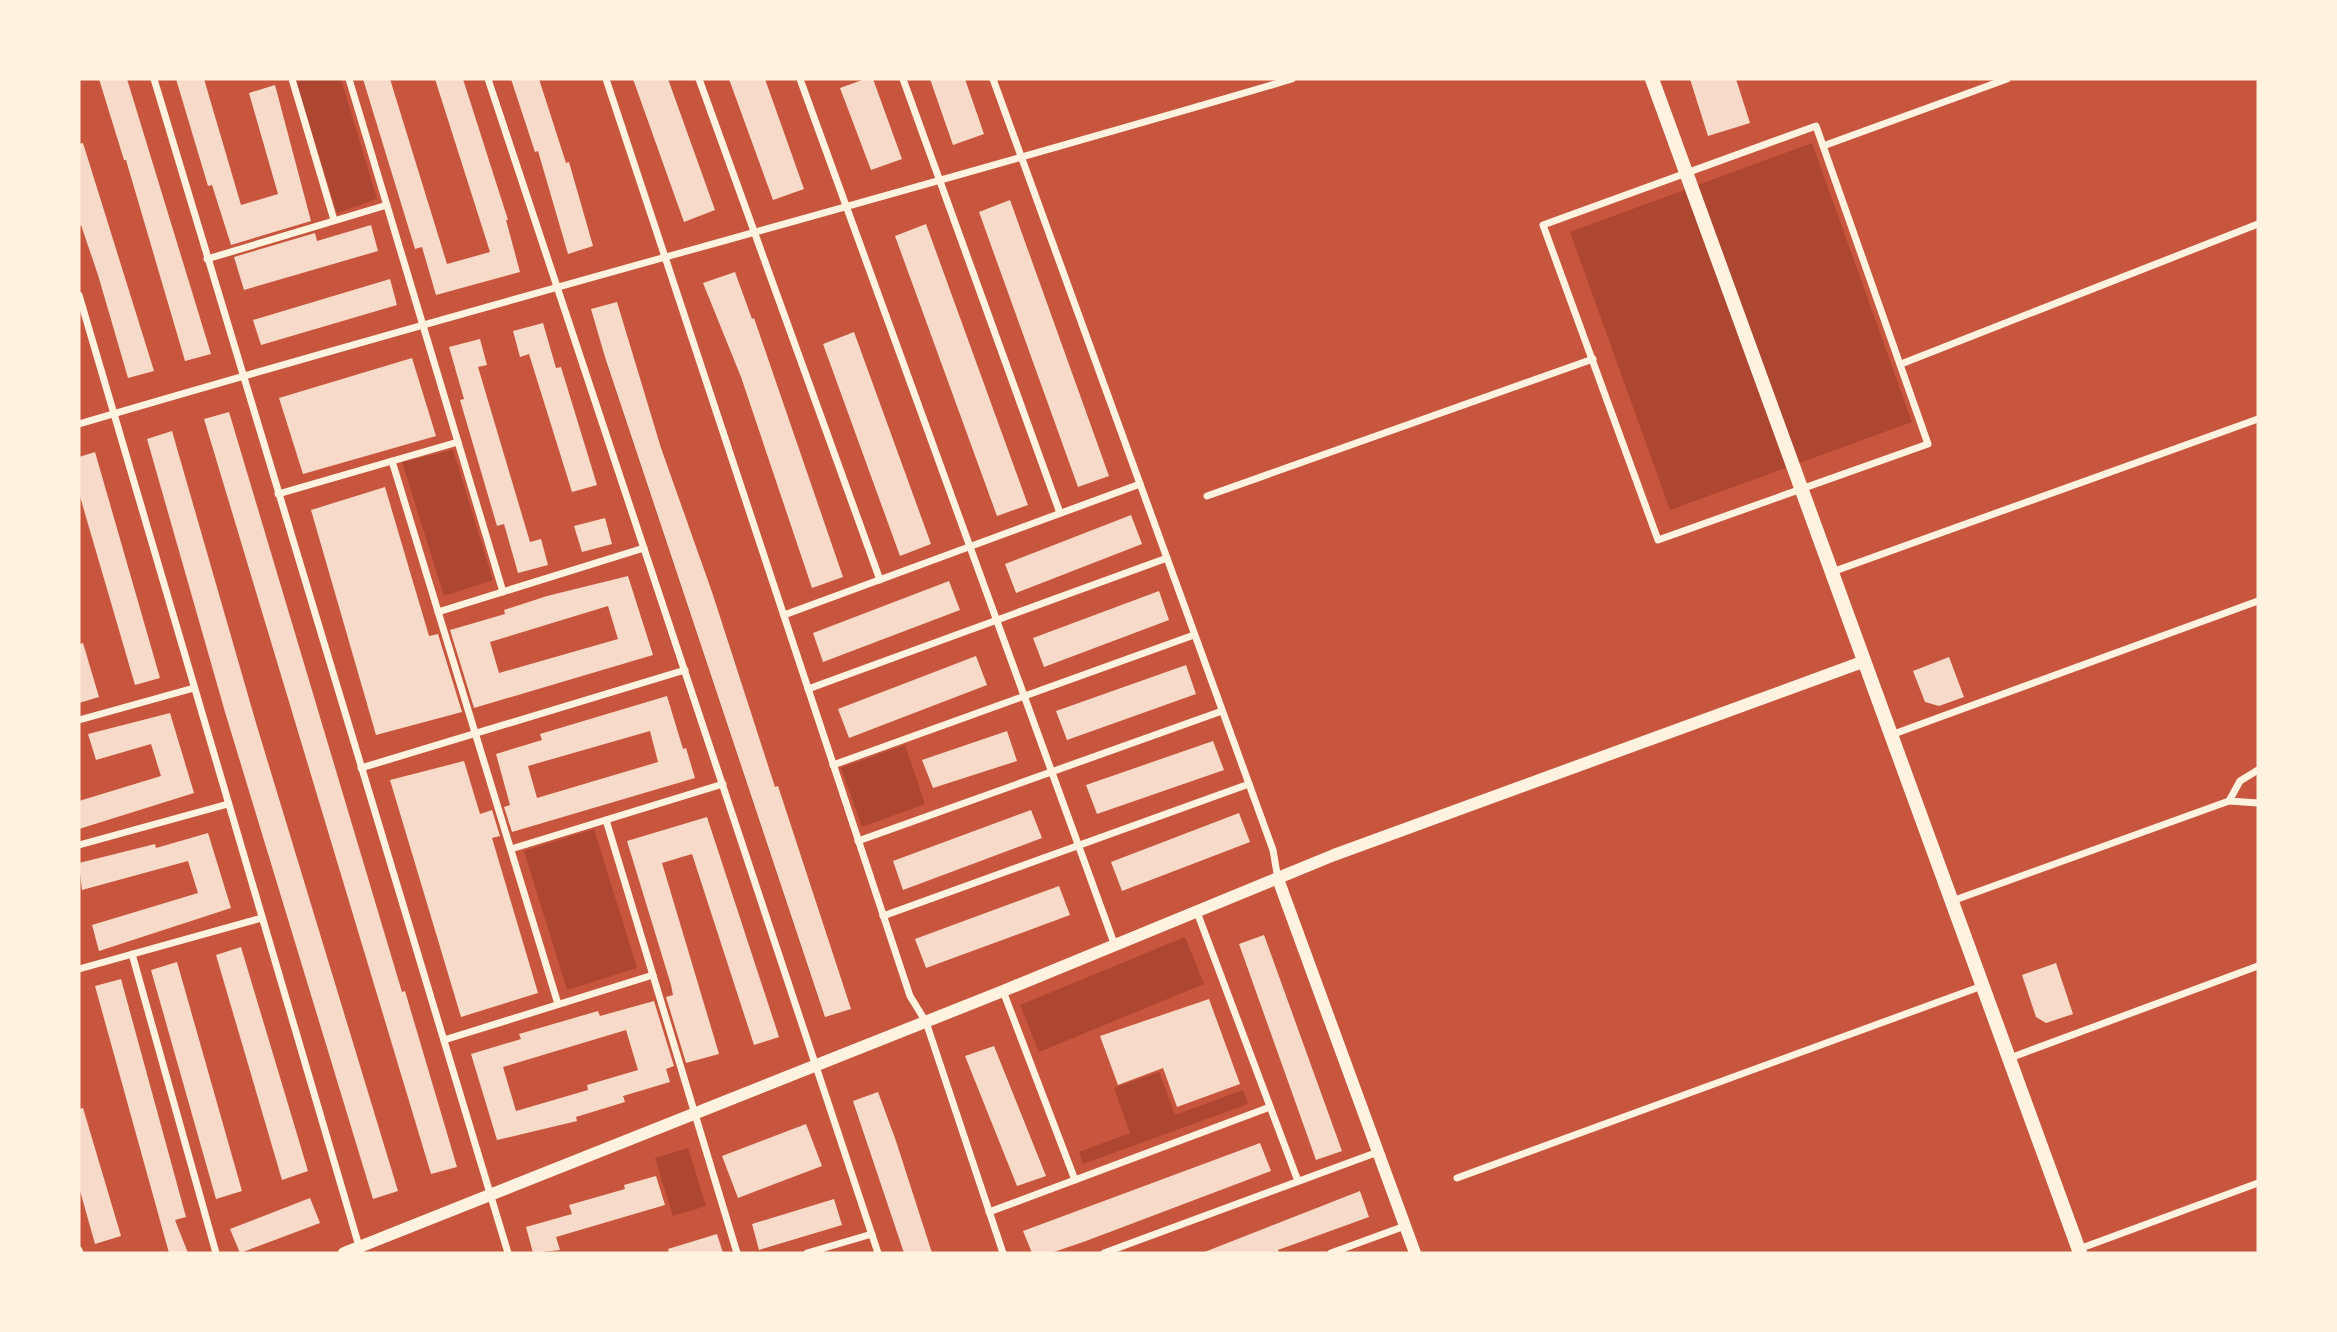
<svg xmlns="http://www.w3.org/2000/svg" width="2337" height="1332" font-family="Quicksand,sans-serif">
	<rect width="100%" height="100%" fill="#c8553d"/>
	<g fill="#ae4732">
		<polygon points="295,79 341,79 377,199 337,213"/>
		<polygon points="1812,143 1912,422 1670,510 1570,232"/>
		<polygon points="453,450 493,580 444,596 402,462"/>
		<polygon points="905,745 925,804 862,827 841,768"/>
		<polygon points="594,829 637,968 567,990 524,851"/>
		<polygon points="1185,937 1204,984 1039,1052 1020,1005"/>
		<polygon points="1159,1072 1175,1115 1243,1090 1248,1104 1083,1164 1079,1152 1130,1133 1114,1088"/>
		<polygon points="688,1148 706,1206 673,1216 655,1158"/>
	</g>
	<g fill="#f7dbc8" fill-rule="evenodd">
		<polygon points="99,79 127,79 211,354 185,361 126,160 124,160"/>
		<polygon points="176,79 204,79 241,205 278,194 249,93 275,85 311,221 231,245 212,185 208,186"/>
		<polygon points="363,79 390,79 447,264 490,252 435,79 463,79 508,220 506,220 520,272 436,295 422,247 415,249"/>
		<polygon points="511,79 539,79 566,163 569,162 593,246 568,254 538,151 535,152"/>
		<polygon points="633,79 668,79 715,210 684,222"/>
		<polygon points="729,79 765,79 804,189 773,200"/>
		<polygon points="865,79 873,79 902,159 871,170 840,88"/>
		<polygon points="930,79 965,79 984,134 953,145"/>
		<polygon points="1690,79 1736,79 1750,123 1708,136"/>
		<polygon points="83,143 154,371 128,378 98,275 81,225 79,226 79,144"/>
		<polygon points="1010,200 1109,476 1078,487 979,212"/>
		<polygon points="926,224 1028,505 997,516 895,236"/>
		<polygon points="371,225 378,251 244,290 234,257 315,233 317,241"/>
		<polygon points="735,272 752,319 754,318 843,577 812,588 741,377 703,283"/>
		<polygon points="390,279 397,305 261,345 253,320"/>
		<polygon points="617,302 661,448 712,592 775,787 778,786 851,1009 825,1017 605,357 591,309"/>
		<polygon points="543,323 556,368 561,367 597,485 572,492 529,354 520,357 513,331"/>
		<polygon points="854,332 931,544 900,556 823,344"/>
		<polygon points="480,339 487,365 478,367 530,542 541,539 548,565 518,573 504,524 497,526 460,400 464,399 449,347"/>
		<polygon points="412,358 436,436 303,474 279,398"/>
		<polygon points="229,412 402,992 405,991 457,1167 431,1174 204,419"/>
		<polygon points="172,431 256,723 398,1191 373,1199 225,712 147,439"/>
		<polygon points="95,452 160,678 135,685 79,493 79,457"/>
		<polygon points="385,487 429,636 438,634 462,712 376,735 311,510"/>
		<polygon points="1131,515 1142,544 1016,593 1005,564"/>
		<polygon points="605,518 612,544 582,552 574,526"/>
		<path d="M628,576L653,655L474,708L450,630L505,614L504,610L547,596ZM608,606L618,639L499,673L490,642Z"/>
		<polygon points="949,581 960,610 823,662 813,633"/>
		<polygon points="1159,591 1169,620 1044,667 1033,638"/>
		<polygon points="83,643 99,697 79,703 79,644"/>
		<polygon points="976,656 987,685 849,738 838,709"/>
		<polygon points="1949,657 1964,697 1939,706 1925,702 1913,671"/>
		<polygon points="1186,665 1196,694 1067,740 1056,711"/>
		<path d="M667,696L683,749L686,748L695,778L512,832L504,807L510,805L496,754L542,740L540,734ZM650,731L658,762L537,798L528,766Z"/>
		<polygon points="170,713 194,793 79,829 79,801 161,776 151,744 96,760 88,734"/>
		<polygon points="1007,731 1017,761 933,788 922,760"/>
		<polygon points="1213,741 1224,770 1097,814 1086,785"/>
		<polygon points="464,761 480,814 492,810 500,836 492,838 538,993 461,1017 390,780"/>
		<polygon points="1031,810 1042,838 903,890 893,861"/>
		<polygon points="1239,813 1250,842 1122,891 1111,862"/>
		<polygon points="707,817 779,1037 754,1045 692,854 662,863 719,1054 686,1063 666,997 673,995 671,985 627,841"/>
		<polygon points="208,833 231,908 99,951 92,925 198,893 188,861 82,890 79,863 155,844 156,848"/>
		<polygon points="1059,886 1070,915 926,968 915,939"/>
		<polygon points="1264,935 1342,1151 1316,1160 1239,944"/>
		<polygon points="241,947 308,1171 282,1180 216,955"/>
		<polygon points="177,962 242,1191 216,1199 151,970"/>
		<polygon points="2056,963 2073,1014 2046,1023 2036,1017 2022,975"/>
		<polygon points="121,979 186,1217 175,1220 188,1253 169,1253 95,986"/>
		<polygon points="1209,999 1240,1084 1177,1107 1163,1068 1118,1085 1100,1036"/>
		<path d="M654,1001L674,1066L666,1069L670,1082L623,1096L625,1102L576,1117L577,1121L497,1140L471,1054L521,1039L519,1034L598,1011L600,1016ZM626,1030L638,1070L587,1085L588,1090L516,1111L503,1067Z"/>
		<polygon points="994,1046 1046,1176 1017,1186 965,1056"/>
		<polygon points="878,1092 896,1141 932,1253 904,1253 863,1131 853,1101"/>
		<polygon points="83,1108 121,1236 95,1244 79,1187 79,1109"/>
		<polygon points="806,1124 822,1166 738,1198 722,1156"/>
		<polygon points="1260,1143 1271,1171 1086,1241 1051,1253 1032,1253 1023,1231"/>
		<polygon points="656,1176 665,1205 556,1237 560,1250 533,1253 526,1227 572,1214 569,1205 625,1189 624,1185"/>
		<polygon points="1360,1191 1369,1217 1278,1250 1279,1253 1202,1253"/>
		<polygon points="310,1198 320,1223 240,1253 230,1229"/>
		<polygon points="834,1199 842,1225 759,1250 752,1224"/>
		<polygon points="717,1234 723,1253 669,1253 668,1249"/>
	</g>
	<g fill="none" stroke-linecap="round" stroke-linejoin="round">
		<g stroke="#fff3e0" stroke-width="7">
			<polyline points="154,79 508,1253"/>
			<polyline points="292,79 334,220"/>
			<polyline points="349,79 503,592"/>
			<polyline points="488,79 878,1253"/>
			<polyline points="606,79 910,996 926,1022 1003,1253"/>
			<polyline points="699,79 880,580"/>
			<polyline points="800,79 1115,946"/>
			<polyline points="903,79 1060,513"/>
			<polyline points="993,79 1273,850 1278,879"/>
			<polygon points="1816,126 1928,444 1658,540 1543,225"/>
			<polyline points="1823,146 2007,79"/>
			<polyline points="207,259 387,205"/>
			<polyline points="79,295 361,1253"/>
			<polyline points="1901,364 2258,224"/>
			<path d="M79,424C482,305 889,198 1292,79"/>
			<polyline points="392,461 558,1004"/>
			<polyline points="278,494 458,442"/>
			<polyline points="1207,496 1593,359"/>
			<polyline points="1832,572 2258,419"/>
			<polyline points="438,612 644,548"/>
			<polyline points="784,615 1140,484"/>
			<polyline points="808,689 1167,558"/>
			<polyline points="79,720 194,688"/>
			<polyline points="1891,735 2258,601"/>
			<polyline points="833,765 1194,635"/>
			<polyline points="361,768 685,670"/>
			<polyline points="2258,770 2240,781 2229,801 2258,803"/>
			<polyline points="606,820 737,1253"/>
			<polyline points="858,841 1222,711"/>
			<polyline points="79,845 228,804"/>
			<polyline points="511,849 723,784"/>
			<polyline points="1952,901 2229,801"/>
			<polyline points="1197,912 1298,1181"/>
			<polyline points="883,916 1249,784"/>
			<polyline points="132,954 216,1253"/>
			<polyline points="79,969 262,918"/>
			<polyline points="1003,991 1075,1180"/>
			<polyline points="444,1040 653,975"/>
			<polyline points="2010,1058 2258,966"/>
			<polyline points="1457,1178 1982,986"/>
			<polyline points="989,1212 1270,1107"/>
			<polyline points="2079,1249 2258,1183"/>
			<polyline points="79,1250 80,1253"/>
			<polyline points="807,1253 872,1234"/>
			<polyline points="1104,1253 1378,1152"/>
			<polyline points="1331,1253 1405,1226"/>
		</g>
		<g stroke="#fff3e0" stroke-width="12">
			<polyline points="1278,879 1415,1253"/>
			<polyline points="344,1253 1003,991 1334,855 1865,661"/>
		</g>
		<polyline stroke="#fff3e0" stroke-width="14" points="1652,79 2080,1253"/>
	</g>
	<rect width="2337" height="1332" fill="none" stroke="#fff3e0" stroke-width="161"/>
</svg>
